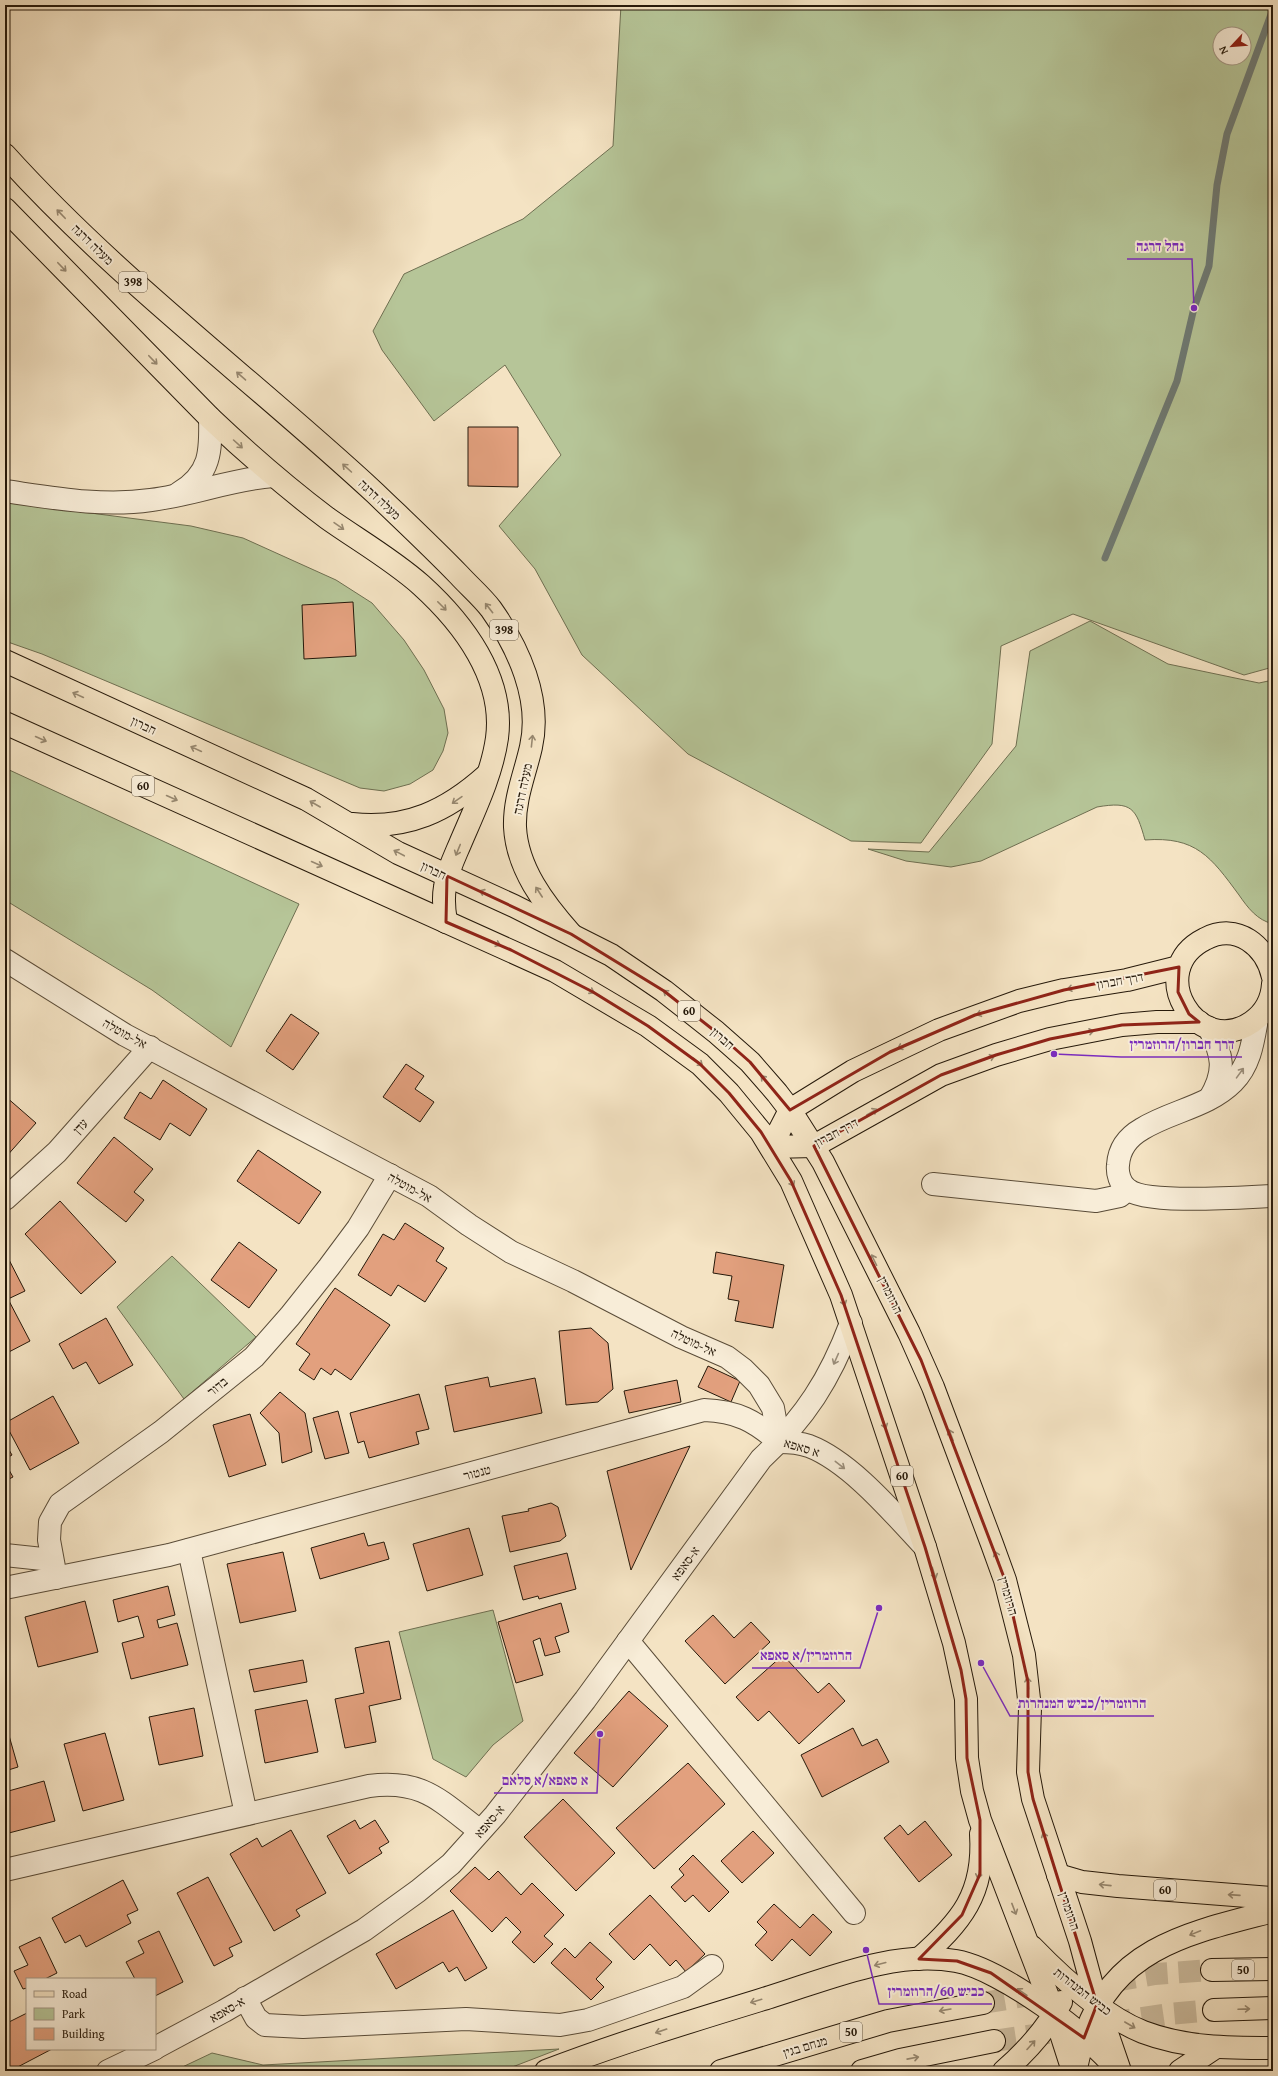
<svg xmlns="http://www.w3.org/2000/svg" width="1278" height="2076" font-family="'Gentium Book Plus','Frank Ruhl Libre',serif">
	<rect width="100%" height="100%" fill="#f4e3c3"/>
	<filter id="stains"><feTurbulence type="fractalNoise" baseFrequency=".005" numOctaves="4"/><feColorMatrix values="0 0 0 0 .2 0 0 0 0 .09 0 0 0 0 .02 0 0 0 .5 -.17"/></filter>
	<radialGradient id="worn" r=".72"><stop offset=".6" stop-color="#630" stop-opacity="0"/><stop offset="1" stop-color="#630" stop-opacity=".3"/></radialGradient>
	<g fill="#b6c598" stroke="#6e6f51" fill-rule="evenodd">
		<path d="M621,5H1273V667L1244,675L1073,614L1001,646L992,744L921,843L851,841L688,754L582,655L535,569L499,526L561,455L505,365L434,421L382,350L373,331L404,274L523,219L613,146ZM1220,34H1244V58H1220Z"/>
		<polygon points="5,502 191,526 243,538 336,580 372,603 404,640 424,670 444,709 448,733 443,751 433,770 410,784 384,791 360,788 42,654 5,641"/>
		<path d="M1090,621L1168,664L1259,683L1273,680V924C1257,920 1248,908 1239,895C1211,857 1196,836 1145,840C1136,808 1132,801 1097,807L981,861L951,867L906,861L868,849L929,852L1016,746L1030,651Z"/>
		<polygon points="5,768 299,904 231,1047 152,990 5,900"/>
		<polygon points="172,1256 256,1337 184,1399 117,1307"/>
		<polygon points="493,1610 523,1721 493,1745 466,1777 433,1759 399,1632"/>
		<polygon points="559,2049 502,2071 174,2071 212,2053 263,2065"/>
	</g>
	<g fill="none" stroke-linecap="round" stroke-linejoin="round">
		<polyline stroke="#6f7b75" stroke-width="7" points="1105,558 1177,381 1194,308 1209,266 1217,185 1227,134 1273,9"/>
	</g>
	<g fill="#e2a07e" stroke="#26190a">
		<polygon points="468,427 518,427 518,487 468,486"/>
		<polygon points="353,602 356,656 304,659 302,605"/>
		<polygon points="291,1014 319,1033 293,1070 266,1051"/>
		<polygon points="406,1064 424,1076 415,1089 434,1102 420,1122 383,1097"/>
		<polygon points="163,1080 207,1109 190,1136 170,1123 160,1140 124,1118 140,1092 151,1099"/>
		<polygon points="5,1096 36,1123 5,1158"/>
		<polygon points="114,1137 153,1169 134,1192 144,1200 126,1222 77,1183"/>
		<polygon points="258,1150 321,1192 299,1224 237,1181"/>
		<polygon points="60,1201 116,1262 81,1294 25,1234"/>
		<polygon points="405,1223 444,1248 436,1261 447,1268 425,1302 398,1285 391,1296 358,1275 383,1234 394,1240"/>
		<polygon points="239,1242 277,1270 249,1308 211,1280"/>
		<polygon points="5,1252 25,1291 8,1299 30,1341 5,1354"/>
		<polygon points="716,1252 784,1265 773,1328 735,1321 739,1301 728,1299 732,1276 713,1273"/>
		<polygon points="335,1288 390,1325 351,1380 335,1369 331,1375 321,1368 314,1380 299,1370 310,1354 296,1344"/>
		<polygon points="106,1318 133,1365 99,1384 86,1362 73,1369 59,1344"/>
		<polygon points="591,1328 608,1343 613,1389 598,1402 566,1405 559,1331"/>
		<polygon points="708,1366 740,1381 731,1402 698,1387"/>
		<polygon points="488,1377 490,1387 535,1378 542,1413 454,1432 445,1386"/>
		<polygon points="677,1380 681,1402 629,1413 624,1391"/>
		<polygon points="280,1392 305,1413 312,1452 282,1463 279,1433 260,1413"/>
		<polygon points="419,1394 429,1429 416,1432 419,1444 369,1458 364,1441 358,1443 350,1413"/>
		<polygon points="53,1396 79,1443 30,1470 5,1423"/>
		<polygon points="338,1411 349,1453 325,1459 313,1418"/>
		<polygon points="250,1414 266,1465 229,1477 213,1425"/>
		<polygon points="5,1443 12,1455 5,1459"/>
		<polygon points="690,1446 631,1570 607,1471"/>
		<polygon points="5,1463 13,1477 5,1481"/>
		<polygon points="551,1503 558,1507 566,1536 560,1541 510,1552 502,1516 529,1511 528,1509"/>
		<polygon points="469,1528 483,1575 427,1591 413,1544"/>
		<polygon points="364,1533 368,1546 384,1542 389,1559 320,1579 311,1548"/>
		<polygon points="283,1552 296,1611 240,1623 227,1564"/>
		<polygon points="567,1553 576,1589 539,1599 538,1596 523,1600 514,1566"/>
		<polygon points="168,1586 175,1615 157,1620 159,1628 177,1623 188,1665 131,1679 122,1643 144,1637 138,1616 118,1622 113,1600"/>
		<polygon points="85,1601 98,1652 38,1667 25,1617"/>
		<polygon points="561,1603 569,1632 555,1637 560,1652 545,1656 540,1638 533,1641 543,1675 516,1683 498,1622"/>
		<polygon points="713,1615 734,1638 751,1622 770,1642 725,1684 685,1641"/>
		<polygon points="389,1641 401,1699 369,1706 376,1742 345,1748 335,1699 364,1693 355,1648"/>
		<polygon points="783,1655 818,1693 829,1683 845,1701 799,1744 769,1711 758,1721 736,1697"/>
		<polygon points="303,1660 307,1682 254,1692 249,1670"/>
		<polygon points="629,1691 668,1726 613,1787 574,1753"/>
		<polygon points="307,1700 318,1752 265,1763 255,1710"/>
		<polygon points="194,1708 203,1756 159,1765 149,1717"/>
		<polygon points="853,1728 862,1746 877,1739 889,1762 822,1797 801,1755"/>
		<polygon points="8,1732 18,1767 5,1771 5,1733"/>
		<polygon points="105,1733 124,1800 83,1811 64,1744"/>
		<polygon points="688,1763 725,1804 654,1869 616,1828"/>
		<polygon points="44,1781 55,1821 5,1834 5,1792"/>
		<polygon points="563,1799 615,1853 576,1891 524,1837"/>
		<polygon points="355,1820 360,1829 375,1820 389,1842 379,1848 382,1853 349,1874 327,1836"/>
		<polygon points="925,1821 952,1855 919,1882 884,1838 900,1825 908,1835"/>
		<polygon points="291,1830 326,1893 296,1910 300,1916 274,1931 230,1854 257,1838 262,1847"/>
		<polygon points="753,1831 774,1853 742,1883 721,1861"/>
		<polygon points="693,1855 729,1892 709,1912 693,1895 685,1902 671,1887 684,1875 679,1869"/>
		<polygon points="475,1867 489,1880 498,1871 521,1895 532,1883 564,1915 544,1936 553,1944 534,1963 512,1942 521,1932 506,1917 492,1932 450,1891"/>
		<polygon points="208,1877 242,1942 229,1948 233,1956 214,1966 177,1893"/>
		<polygon points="123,1880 138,1910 127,1915 131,1923 86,1947 80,1935 65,1943 52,1918"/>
		<polygon points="650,1895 705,1954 686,1972 676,1960 670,1966 650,1944 634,1960 609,1934"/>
		<polygon points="774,1904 800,1928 813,1914 832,1932 810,1956 792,1939 772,1961 755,1945 767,1932 757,1922"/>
		<polygon points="453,1910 487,1968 465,1981 457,1967 449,1972 443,1962 396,1989 376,1954"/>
		<polygon points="159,1931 183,1982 155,1996 155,1979 135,1979 126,1962 144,1953 138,1941"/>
		<polygon points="40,1937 57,1973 45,1979 27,1979 27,1988 23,1989 14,1971 28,1965 19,1947"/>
		<polygon points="590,1942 612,1962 596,1979 604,1987 591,2000 551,1963 565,1948 575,1958"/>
		<polygon points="27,2013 27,2049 52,2049 10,2071 5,2071 5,2024"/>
	</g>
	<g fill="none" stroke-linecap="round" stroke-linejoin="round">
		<g stroke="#cbbb9e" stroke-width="22" stroke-dasharray="22 11" stroke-linecap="butt">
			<polyline points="983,2003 1155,1974 1212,1970"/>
			<polyline points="1109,2023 1169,2014 1214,2010"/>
			<polyline points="994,2041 1054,2032"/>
		</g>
		<g stroke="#5a4c38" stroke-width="24">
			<g id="minor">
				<path d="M5,491C54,498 102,507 151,500C192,495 232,479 273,476"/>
				<path d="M179,493C211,474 211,451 210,418"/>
				<polyline points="5,960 125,1035 429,1196 469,1225 511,1252 573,1281 681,1337 727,1357 743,1369 759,1385 773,1408 779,1442"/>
				<path d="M1257,1019C1253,1042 1250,1065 1233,1082C1208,1107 1171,1111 1142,1129C1128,1137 1119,1149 1118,1165C1117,1173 1120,1184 1127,1189C1145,1205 1245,1197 1273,1196"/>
				<path d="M1209,1028C1223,1055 1226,1071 1210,1098"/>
				<polyline points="933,1184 1096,1201 1120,1196 1127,1190"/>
				<polyline points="5,1199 57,1152 150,1047"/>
				<path d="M779,1442C789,1442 800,1443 809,1446C851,1462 895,1515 925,1547"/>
				<polyline points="189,1550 246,1814"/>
				<polyline points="5,1555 52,1560"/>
				<polyline points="56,1578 49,1540 50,1522 60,1504 161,1432 254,1357 290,1316 329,1267 358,1228 390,1175"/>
				<path d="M5,1588L169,1555L704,1410C737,1411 755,1421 779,1442"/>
				<polyline points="628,1641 854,1913"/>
				<path d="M5,1870L369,1786C423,1779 440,1801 480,1831"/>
				<polyline points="245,1998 256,2018 265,2025 303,2027 466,2019 560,2025 588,2020 683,1987 712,1966"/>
				<path d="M155,2048L224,2011L364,1930L418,1891L451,1864L495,1815L585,1700L761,1459C805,1418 830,1379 851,1323"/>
				<polyline points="108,2071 154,2049"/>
			</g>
		</g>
		<g stroke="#26190a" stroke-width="24">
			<g id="major">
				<path d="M5,155C118,280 252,379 375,493C403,520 432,547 459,575C469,586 482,597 491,609C518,647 542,699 531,747C525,774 514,799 515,827C517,868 544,904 571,934"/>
				<path d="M5,209L210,418C247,453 286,487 327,518C358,540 393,560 421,585C463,623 505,678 497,738C492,774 474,811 460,844C454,858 447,872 445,887C443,898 444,910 446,922"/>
				<polyline points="1179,967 1127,980 1064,990 1019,1001 939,1030 853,1071 790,1110 771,1147 814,1146 941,1075 996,1055 1050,1039 1122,1025 1157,1022 1199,1022"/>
				<path d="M1273,977C1266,946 1237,922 1205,939C1143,970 1197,1060 1252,1022C1265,1013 1272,1000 1273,984"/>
				<polyline points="1097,2004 1120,2071"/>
				<polyline points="1055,2015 1073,2071"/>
			</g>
		</g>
		<g stroke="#26190a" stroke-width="24">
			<g id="highway">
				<polyline points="5,661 306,799 398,853 514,906 611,955 664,991 716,1032 750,1062 777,1093 790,1110 823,1162 909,1333 933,1387 992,1544 1005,1580 1024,1655 1030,1708 1028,1772 1033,1799 1080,1941 1097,2004"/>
				<polyline points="5,723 555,971 648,1026 700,1064 729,1093 761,1132 791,1181 841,1295 925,1547 954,1643 966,1699 967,1758 972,1791 980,1820 1055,2015"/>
				<path d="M352,824C407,830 447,811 487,775"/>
				<polyline points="1058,1875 1082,1882 1118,1886 1273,1898"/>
				<path d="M1032,1947C1062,1978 1103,2016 1143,2032C1185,2048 1229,2048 1273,2048"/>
				<path d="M919,1959C961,1922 985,1894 981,1834"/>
				<polyline points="1212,1970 1273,1969"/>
				<polyline points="1214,2010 1273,2008"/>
				<path d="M546,2071C619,2043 695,2020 770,1997C828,1979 894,1950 956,1961C1001,1969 1090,2035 1118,2071"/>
				<polyline points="721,2071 888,2021 983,2003"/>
				<polyline points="862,2071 900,2060 994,2041"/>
				<path d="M1004,2071C1027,2051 1047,2029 1061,2002"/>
				<path d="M1076,2071C1077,2058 1082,2045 1086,2033C1115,1946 1194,1932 1273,1911"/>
				<polyline points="1180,2071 1216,2047"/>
			</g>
		</g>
		<use href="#minor" stroke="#f8edd8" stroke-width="22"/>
		<use href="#major" stroke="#f4e3c3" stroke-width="22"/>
		<use href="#highway" stroke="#f4e3c3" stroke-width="22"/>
	</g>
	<defs><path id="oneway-shaft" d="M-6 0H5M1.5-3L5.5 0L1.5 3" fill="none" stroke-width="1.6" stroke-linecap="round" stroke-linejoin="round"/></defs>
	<g stroke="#978870">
		<use href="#oneway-shaft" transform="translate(61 214) rotate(-134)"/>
		<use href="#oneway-shaft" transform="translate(62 267) rotate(46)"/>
		<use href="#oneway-shaft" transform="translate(153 360) rotate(46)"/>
		<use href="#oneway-shaft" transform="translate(241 376) rotate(-139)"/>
		<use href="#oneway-shaft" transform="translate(238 444) rotate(42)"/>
		<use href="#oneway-shaft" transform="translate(347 468) rotate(-138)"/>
		<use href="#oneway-shaft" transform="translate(339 526) rotate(35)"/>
		<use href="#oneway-shaft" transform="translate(442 606) rotate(45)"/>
		<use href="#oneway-shaft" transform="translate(489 608) rotate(-128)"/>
		<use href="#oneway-shaft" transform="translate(78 695) rotate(-155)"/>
		<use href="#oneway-shaft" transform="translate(41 739) rotate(24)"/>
		<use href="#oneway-shaft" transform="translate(532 741) rotate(-84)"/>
		<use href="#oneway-shaft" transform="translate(196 749) rotate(-155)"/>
		<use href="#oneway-shaft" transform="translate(172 798) rotate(24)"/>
		<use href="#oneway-shaft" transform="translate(457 800) rotate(145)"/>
		<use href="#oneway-shaft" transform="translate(315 804) rotate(-150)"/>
		<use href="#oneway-shaft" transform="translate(458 850) rotate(112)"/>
		<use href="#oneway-shaft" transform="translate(399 853) rotate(-152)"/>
		<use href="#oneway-shaft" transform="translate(317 864) rotate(24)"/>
		<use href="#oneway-shaft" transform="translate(539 892) rotate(-123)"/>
		<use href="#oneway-shaft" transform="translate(485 893) rotate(-156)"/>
		<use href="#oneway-shaft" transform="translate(495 943) rotate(23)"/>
		<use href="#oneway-shaft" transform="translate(1073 988) rotate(170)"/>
		<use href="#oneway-shaft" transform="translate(589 990) rotate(29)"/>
		<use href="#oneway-shaft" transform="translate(668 994) rotate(-142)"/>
		<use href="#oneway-shaft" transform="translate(982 1013) rotate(162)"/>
		<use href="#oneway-shaft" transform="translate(1088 1032) rotate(-11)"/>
		<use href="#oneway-shaft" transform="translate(903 1046) rotate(155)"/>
		<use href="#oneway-shaft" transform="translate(989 1058) rotate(-20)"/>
		<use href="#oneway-shaft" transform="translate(698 1062) rotate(39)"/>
		<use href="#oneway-shaft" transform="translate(765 1080) rotate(-132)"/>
		<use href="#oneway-shaft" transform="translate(872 1112) rotate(-30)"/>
		<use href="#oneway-shaft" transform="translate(791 1181) rotate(62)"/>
		<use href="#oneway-shaft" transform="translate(874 1260) rotate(-116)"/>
		<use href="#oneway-shaft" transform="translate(843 1300) rotate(71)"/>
		<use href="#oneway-shaft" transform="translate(884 1423) rotate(71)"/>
		<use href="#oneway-shaft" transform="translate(951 1435) rotate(-111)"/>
		<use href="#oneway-shaft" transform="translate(997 1557) rotate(-109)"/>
		<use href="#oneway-shaft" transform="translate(934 1573) rotate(73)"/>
		<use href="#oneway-shaft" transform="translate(1028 1683) rotate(-96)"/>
		<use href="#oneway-shaft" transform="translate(1045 1838) rotate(-109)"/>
		<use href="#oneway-shaft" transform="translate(979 1873) rotate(102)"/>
		<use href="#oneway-shaft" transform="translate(1105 1885) rotate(-174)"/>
		<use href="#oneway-shaft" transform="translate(1234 1895) rotate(-176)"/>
		<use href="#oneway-shaft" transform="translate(1014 1909) rotate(69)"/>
		<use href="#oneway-shaft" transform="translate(1195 1933) rotate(158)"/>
		<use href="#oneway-shaft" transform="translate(880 1964) rotate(165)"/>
		<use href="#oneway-shaft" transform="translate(1022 1992) rotate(-145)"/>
		<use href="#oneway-shaft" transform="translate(756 2001) rotate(163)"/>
		<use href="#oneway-shaft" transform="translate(1244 2009) rotate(-2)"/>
		<use href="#oneway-shaft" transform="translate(945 2010) rotate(170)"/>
		<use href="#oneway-shaft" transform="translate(1130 2025) rotate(30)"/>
		<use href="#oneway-shaft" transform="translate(661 2031) rotate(161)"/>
		<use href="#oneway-shaft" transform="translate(1031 2045) rotate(-48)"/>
		<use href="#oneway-shaft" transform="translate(913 2058) rotate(-11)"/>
	</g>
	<g stroke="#9a8e7b">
		<use href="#oneway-shaft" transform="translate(1240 1073) rotate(-54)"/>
		<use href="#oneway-shaft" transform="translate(836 1359) rotate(114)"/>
		<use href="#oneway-shaft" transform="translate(840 1465) rotate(38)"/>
	</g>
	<path fill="none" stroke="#8f2418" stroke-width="3" stroke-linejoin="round" d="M447,876L571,934L664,991L716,1032L750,1062L790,1110L890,1052L975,1015L1064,990L1179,967L1178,992L1189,1014L1199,1022L1122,1025L1050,1039L996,1055L941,1075L814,1146L921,1360L1005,1580L1028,1682V1772L1033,1799L1097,2004L1084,2038L991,1973L957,1961L919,1959L962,1915L980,1874V1820L967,1758L966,1699L961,1670L925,1547L841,1295L791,1181L761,1132L729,1093L700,1064L648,1026L593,992L511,950L446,922Z"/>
	<g text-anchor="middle" stroke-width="4" stroke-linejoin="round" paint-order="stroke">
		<g fill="#f8edd8" stroke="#655948" stroke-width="1">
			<rect x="119" y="272" width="28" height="20" rx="3"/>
			<rect x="490" y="620" width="28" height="20" rx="3"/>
			<rect x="132" y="776" width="22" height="20" rx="3"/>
			<rect x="678" y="1001" width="22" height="20" rx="3"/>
			<rect x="891" y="1466" width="22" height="20" rx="3"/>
			<rect x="1154" y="1880" width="22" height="20" rx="3"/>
			<rect x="1232" y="1960" width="22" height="20" rx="3"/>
			<rect x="840" y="2022" width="22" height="20" rx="3"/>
		</g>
		<g font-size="12" font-weight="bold" fill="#26190a">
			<text x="133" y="286">398</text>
			<text x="504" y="634">398</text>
			<text x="143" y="790">60</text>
			<text x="689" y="1015">60</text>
			<text x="902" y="1480">60</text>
			<text x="1165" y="1894">60</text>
			<text x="1243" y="1974">50</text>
			<text x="851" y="2036">50</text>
		</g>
		<g font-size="13" fill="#26190a" stroke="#f8edd8">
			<text transform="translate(93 244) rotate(44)" y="5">מעלה דרגה</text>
			<text transform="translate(380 499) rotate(43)" y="5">מעלה דרגה</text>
			<text transform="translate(144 725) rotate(25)" y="5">חברון</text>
			<text transform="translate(522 789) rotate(-78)" y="5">מעלה דרגה</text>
			<text transform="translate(434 870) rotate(25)" y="5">חברון</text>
			<text transform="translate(1120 980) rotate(-10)" y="5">דרך חברון</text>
			<text transform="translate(125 1033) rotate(29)" y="5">אל-מוטלה</text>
			<text transform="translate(723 1038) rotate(41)" y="5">חברון</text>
			<text transform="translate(80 1126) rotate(-48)" y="5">עדן</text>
			<text transform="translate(836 1132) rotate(-28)" y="5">דרך חברון</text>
			<text transform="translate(410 1187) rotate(29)" y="5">אל-מוטלה</text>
			<text transform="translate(891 1295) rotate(64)" y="5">הרוזמרין</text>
			<text transform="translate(694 1342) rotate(25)" y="5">אל-מוטלה</text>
			<text transform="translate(217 1386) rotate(-39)" y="5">בדור</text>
			<text transform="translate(802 1447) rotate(17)" y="5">א סאפא</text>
			<text transform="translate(477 1472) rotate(-15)" y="5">טנטור</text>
			<text transform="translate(685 1563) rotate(-54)" y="5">א-סאפא</text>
			<text transform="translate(1009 1596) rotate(74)" y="5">הרוזמרין</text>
			<text transform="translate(489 1821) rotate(-49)" y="5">א-סאפא</text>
			<text transform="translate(1070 1911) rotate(71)" y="5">הרוזמרין</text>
			<text transform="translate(1083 1991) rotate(38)" y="5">כביש המנהרות</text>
			<text transform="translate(227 2009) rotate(-30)" y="5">א-סאפא</text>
			<text transform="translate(805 2046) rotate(-17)" y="5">מנחם בגין</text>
		</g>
	</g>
	<path fill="none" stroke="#7b2cbf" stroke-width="1.5" d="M1194 308L1192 259H1127M1054 1054L1121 1057H1242M879 1608L860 1668H752M981 1663L1010 1716H1154M600 1734L597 1793H494M866 1950L879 2004H992"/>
	<g fill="#7b2cbf" stroke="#f8edd8" stroke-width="1.5">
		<circle cx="1194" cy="308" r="4"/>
		<circle cx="1054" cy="1054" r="4"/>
		<circle cx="879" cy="1608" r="4"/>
		<circle cx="981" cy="1663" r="4"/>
		<circle cx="600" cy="1734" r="4"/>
		<circle cx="866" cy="1950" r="4"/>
	</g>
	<g font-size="14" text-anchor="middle" font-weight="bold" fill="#7b2cbf" stroke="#f8edd8" stroke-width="4" stroke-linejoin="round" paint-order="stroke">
		<text x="1160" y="251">נחל דרגה</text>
		<text x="1182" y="1049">דרך חברון/הרוזמרין</text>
		<text x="806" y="1660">הרוזמרין/א סאפא</text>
		<text x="1082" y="1708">הרוזמרין/כביש המנהרות</text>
		<text x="545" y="1785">א סאפא/א סלאם</text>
		<text x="936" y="1996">כביש 60/הרוזמרין</text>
	</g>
	<rect width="1278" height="2076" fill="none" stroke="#f4e3c3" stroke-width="20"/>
	<rect x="6" y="6" width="1266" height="2064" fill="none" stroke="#26190a" stroke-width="2"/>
	<rect x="10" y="10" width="1258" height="2056" fill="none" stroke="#26190a"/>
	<rect x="26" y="1978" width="130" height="72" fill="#f8edd8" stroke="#a49886"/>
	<rect x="34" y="1991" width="20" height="6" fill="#f4e3c3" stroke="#a49886"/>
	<text x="62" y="1998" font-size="12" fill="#26190a">Road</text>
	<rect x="34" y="2008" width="20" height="12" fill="#b6c598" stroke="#a49886"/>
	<text x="62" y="2018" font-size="12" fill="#26190a">Park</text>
	<rect x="34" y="2028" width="20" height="12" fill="#e2a07e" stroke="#a49886"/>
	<text x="62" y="2038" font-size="12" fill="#26190a">Building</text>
	<g transform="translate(1232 46) rotate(244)"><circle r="19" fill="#f8edd8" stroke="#a49886"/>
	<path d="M0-3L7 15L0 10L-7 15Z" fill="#8f2418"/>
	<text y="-6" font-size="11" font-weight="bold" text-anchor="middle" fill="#26190a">N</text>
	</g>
	<rect width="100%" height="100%" filter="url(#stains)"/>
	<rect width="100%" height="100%" fill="url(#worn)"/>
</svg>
